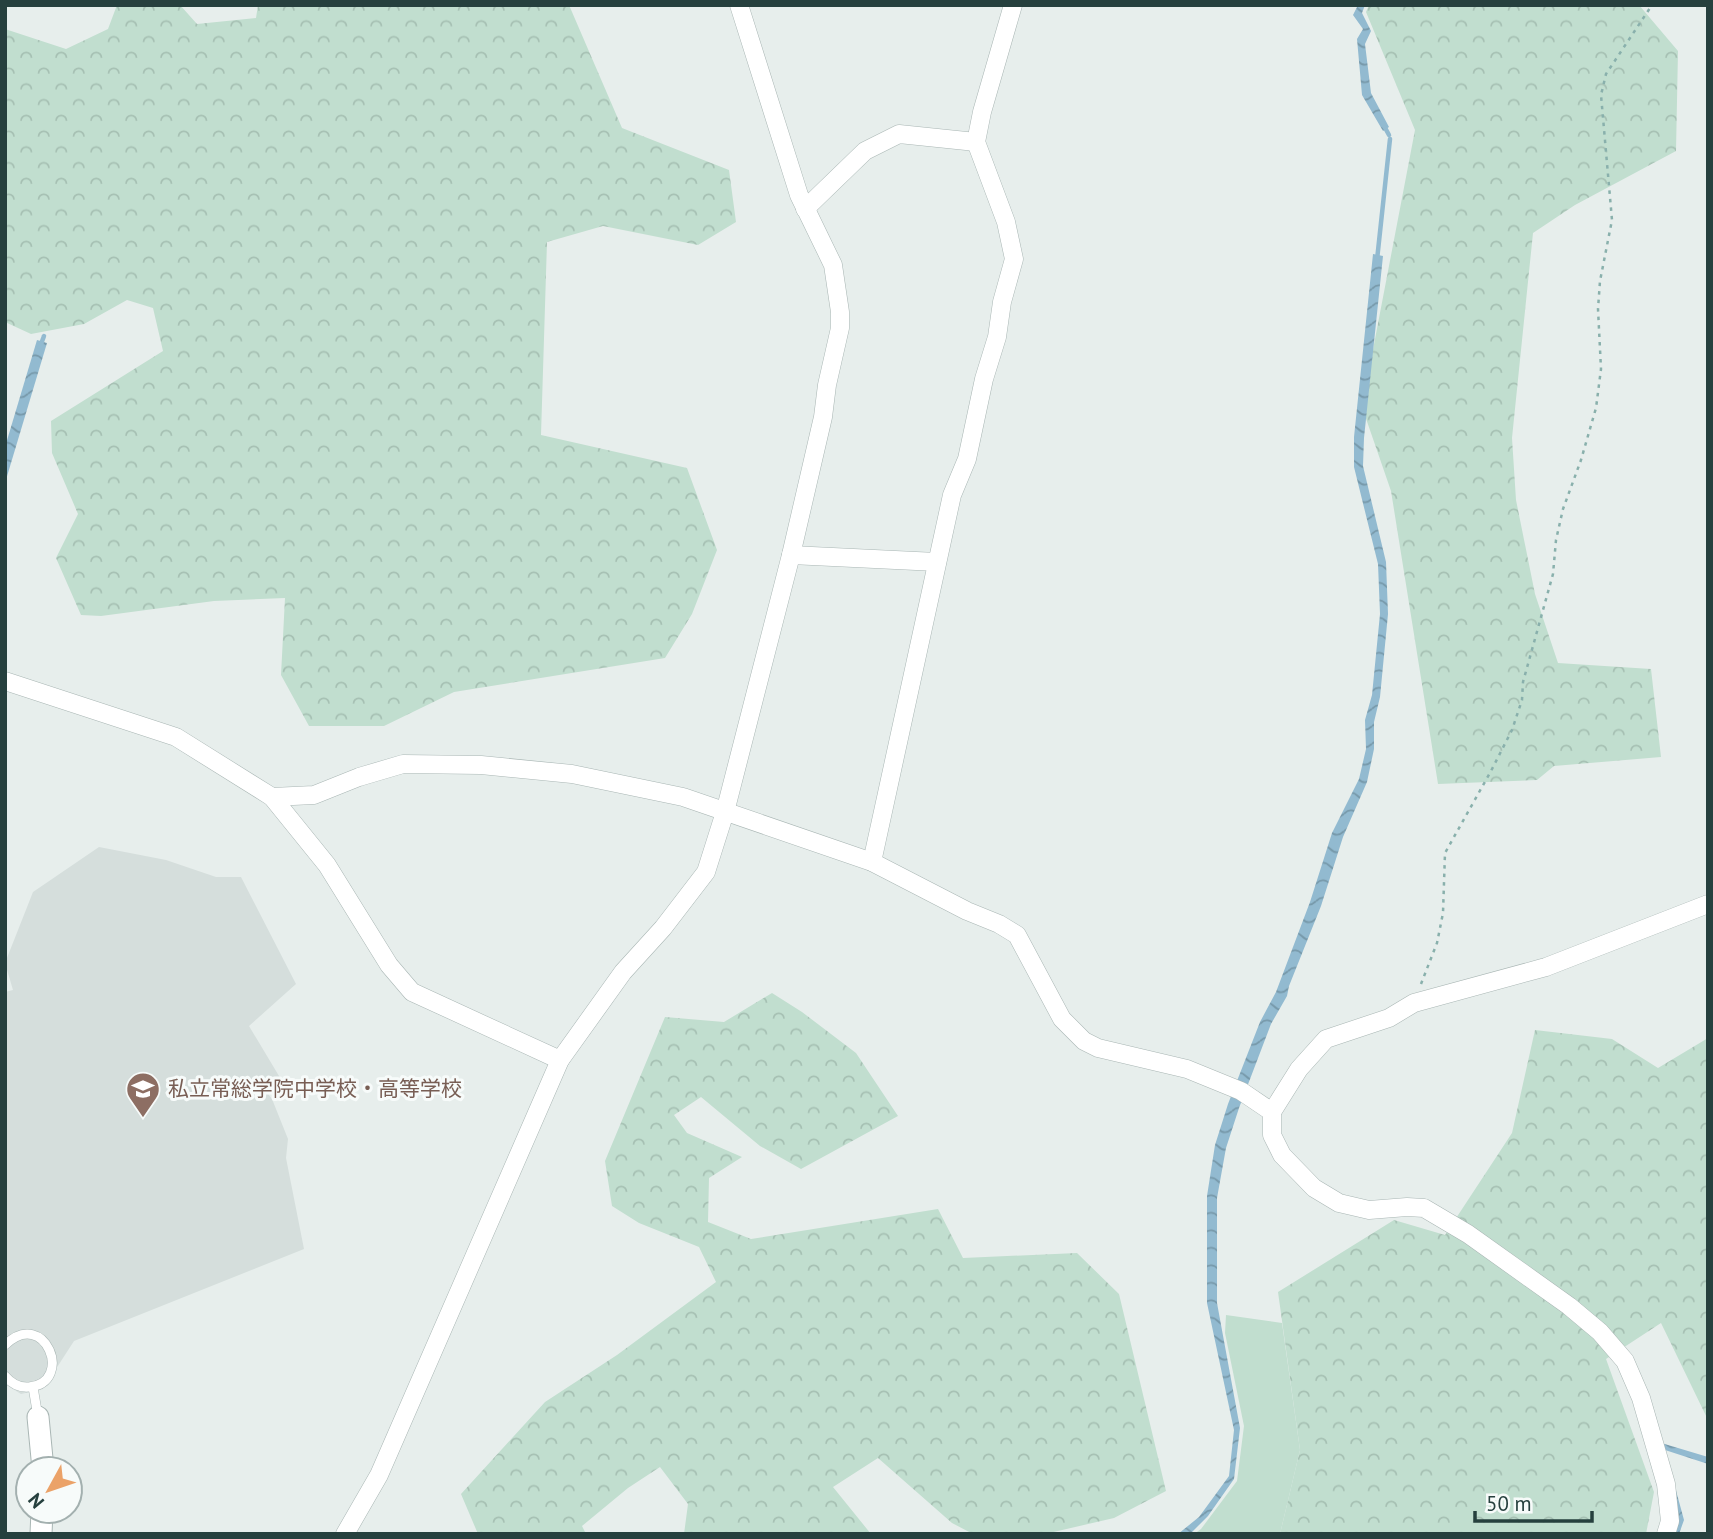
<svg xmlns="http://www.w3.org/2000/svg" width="1713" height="1539" font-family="'PT Sans','Noto Sans JP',sans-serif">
	<defs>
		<pattern id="forest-crowns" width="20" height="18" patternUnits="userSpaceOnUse" patternTransform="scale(1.75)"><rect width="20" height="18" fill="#c1decf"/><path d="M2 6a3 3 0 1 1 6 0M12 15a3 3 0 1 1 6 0" fill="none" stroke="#a6c0b3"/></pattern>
		<pattern id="water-waves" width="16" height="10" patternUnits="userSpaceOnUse" patternTransform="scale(1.75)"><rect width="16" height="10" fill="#92bad0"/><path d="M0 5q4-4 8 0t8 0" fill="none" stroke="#79a"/></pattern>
	</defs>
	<rect width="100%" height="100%" fill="#e7eeec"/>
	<polygon fill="#d5dedc" points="99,847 166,860 216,877 241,877 296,984 249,1026 282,1081 265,1090 272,1099 288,1139 286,1158 304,1249 74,1341 43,1389 21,1394 5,1384 5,992 13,990 5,963 33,892"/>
	<polygon fill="#c1decf" points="1226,1315 1282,1323 1300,1450 1280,1534 1194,1534 1201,1529 1237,1481 1244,1426 1225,1333"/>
	<g fill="url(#forest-crowns)">
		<polygon points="117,5 180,5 197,24 256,18 258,5 569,5 622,128 729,170 736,222 698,245 603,226 547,242 541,435 687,468 717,550 692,614 665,658 454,692 384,726 309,726 281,675 285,598 214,601 101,616 81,615 56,558 78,514 52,453 51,421 163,351 153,308 127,300 84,324 31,334 5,322 5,29 66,49 108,29"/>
		<polygon points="1369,5 1639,5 1678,51 1676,151 1575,205 1533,233 1512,438 1516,500 1535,594 1558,663 1651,669 1661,757 1554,766 1537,780 1438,784 1391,491 1362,407 1415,130 1366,12"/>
		<polygon points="772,993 802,1012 856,1053 898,1116 801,1169 760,1146 701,1097 674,1115 687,1133 742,1157 709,1178 708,1222 751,1239 938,1209 963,1258 1077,1253 1119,1294 1166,1491 1114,1518 1045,1534 973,1534 952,1523 878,1458 833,1487 871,1534 684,1534 688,1504 660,1467 628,1488 582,1526 586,1534 478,1534 461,1494 545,1402 617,1355 716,1282 699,1247 639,1223 612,1206 605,1161 665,1017 724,1022"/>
		<polygon points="1535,1030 1612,1039 1658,1068 1708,1038 1708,1420 1661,1323 1606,1359 1654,1492 1646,1534 1280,1534 1300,1450 1278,1292 1394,1220 1445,1235 1512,1133"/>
	</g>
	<g fill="url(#water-waves)">
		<polygon points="1358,5 1365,5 1362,13 1371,31 1365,44 1371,93 1389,127 1383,131 1362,95 1357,39 1363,29 1353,15"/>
		<polygon points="1373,254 1383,256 1364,438 1363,466 1386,562 1388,614 1380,697 1374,722 1374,749 1367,782 1343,837 1321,906 1289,986 1287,996 1271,1024 1239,1108 1226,1148 1217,1198 1217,1303 1240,1428 1234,1479 1208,1516 1192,1532 1178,1534 1199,1517 1229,1476 1234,1430 1207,1303 1207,1196 1215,1145 1228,1104 1260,1022 1276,992 1310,902 1332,833 1359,779 1366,749 1365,720 1372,695 1380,614 1378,564 1354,467 1354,437"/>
		<polygon points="37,340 47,343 5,483 5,447"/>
		<polygon points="1658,1442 1708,1457 1708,1464 1665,1450 1684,1520 1679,1534 1670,1534"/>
	</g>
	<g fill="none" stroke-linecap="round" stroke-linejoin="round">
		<g stroke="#92bad0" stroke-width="4.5">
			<polyline points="1383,124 1389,135"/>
			<polyline points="1377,260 1390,139"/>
			<polyline points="40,347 44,336"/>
		</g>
		<g stroke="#a9b6b4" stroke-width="10">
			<g id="service">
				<path d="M5,1345C45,1306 75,1383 29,1387C19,1388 11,1383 5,1376"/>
				<polyline points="33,1387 38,1417"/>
			</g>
		</g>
		<g stroke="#a9b6b4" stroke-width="19">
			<g id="minor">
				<polyline points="805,209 865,151 899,134 976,142"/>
				<polyline points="791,555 937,562"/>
				<polyline points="5,681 176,737 272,797 327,865 389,965 412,992 560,1060"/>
				<polyline points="272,797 314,795 359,777 403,764 481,765 572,774 683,797 872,862 967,911 999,924 1017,935 1062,1019 1084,1041 1098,1048 1187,1069 1241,1091 1272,1112"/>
				<polyline points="872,862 952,495 967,459 984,379 997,337 1002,302 1014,259 1006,222 976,142 982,112 1013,5"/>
				<polyline points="345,1534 379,1475 560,1060 623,972 663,928 706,872 725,812 791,555 823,417 827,385 840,328 840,312 833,265 799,195 739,5"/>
				<polyline points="1666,1534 1670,1521 1666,1484 1641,1398 1625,1361 1600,1332 1569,1306 1468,1234 1424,1208 1407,1207 1369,1210 1339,1203 1314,1188 1282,1155 1272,1135 1272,1112 1299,1069 1326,1039 1389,1018 1414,1003 1546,967 1708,904"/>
			</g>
		</g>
		<g stroke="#a9b6b4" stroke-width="23">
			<g id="tertiary">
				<polyline points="38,1417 43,1469"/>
				<polyline points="41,1534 42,1511"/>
			</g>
		</g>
		<polyline stroke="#89b0ac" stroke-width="2.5" stroke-dasharray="3.5 5" stroke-linecap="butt" points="1421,984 1437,943 1443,913 1445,853 1491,771 1512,730 1522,700 1523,682 1553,574 1556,540 1563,509 1581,460 1596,408 1601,369 1598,309 1600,281 1612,220 1601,95 1606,74 1652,5"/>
		<use href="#service" stroke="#fff" stroke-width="9"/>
		<use href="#minor" stroke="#fff" stroke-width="18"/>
		<use href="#tertiary" stroke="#fff" stroke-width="21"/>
	</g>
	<defs>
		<g id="school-pin" transform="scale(1.75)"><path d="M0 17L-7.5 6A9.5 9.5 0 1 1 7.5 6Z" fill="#8d6e63" stroke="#f7fbfa"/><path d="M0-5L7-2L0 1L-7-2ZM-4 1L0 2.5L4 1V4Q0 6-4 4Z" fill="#fff"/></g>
	</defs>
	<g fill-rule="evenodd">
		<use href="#school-pin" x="143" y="1089"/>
	</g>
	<g text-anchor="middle" stroke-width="6" stroke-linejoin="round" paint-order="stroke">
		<g font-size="21" fill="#785e54" stroke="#f7fbfa" text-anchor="start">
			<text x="168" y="1096">私立常総学院中学校・高等学校</text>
		</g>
	</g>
	<rect width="1713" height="1539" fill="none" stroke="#26403e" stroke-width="14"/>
	<g transform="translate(49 1490) rotate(230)"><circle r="33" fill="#f7fbfa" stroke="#a3b0af" stroke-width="2"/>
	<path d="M0-5L12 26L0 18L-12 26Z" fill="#eba268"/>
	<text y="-10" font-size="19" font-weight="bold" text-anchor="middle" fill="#26403e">N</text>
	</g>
	<path d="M1475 1511v10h117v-10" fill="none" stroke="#26403e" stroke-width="3.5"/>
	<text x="1486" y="1511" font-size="21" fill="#26403e" stroke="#f7fbfa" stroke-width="5" paint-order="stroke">50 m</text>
</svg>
